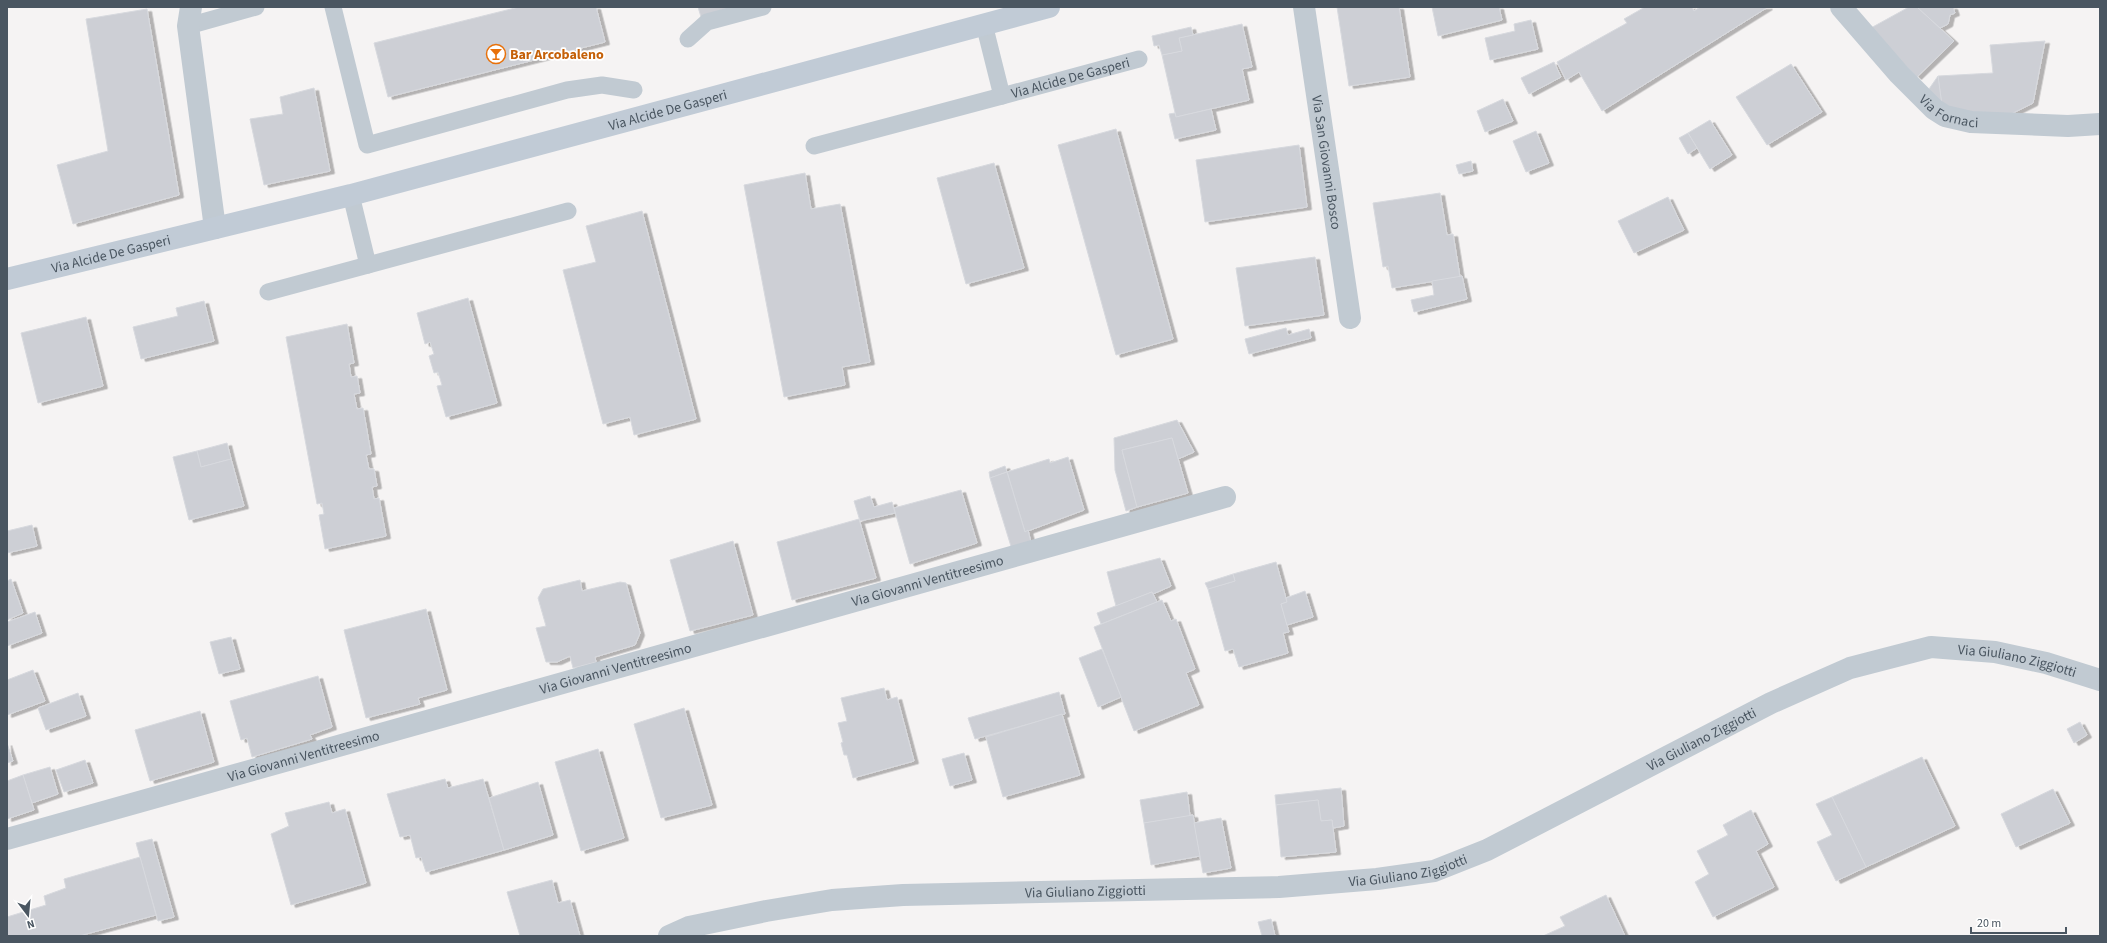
<svg xmlns="http://www.w3.org/2000/svg" width="2107" height="943" font-family="'Source Sans 3',sans-serif">
	<defs>
		<filter id="shadow"><feDropShadow dx="4.5" dy="2.5" stdDeviation="0" flood-color="#0004"/></filter>
	</defs>
	<rect width="100%" height="100%" fill="#f5f3f3"/>
	<g fill="#cdcfd5" stroke="#d7d9de" filter="url(#shadow)">
		<polygon points="519,7 596,7 605,42 388,97 374,43"/>
		<polygon points="698,7 740,7 701,17"/>
		<polygon points="1337,7 1399,7 1410,77 1349,86"/>
		<polygon points="1432,7 1499,7 1502,20 1438,36"/>
		<polygon points="1645,7 1692,7 1694,11 1700,7 1768,7 1602,111 1579,72 1566,80 1557,62 1627,23 1624,19"/>
		<polygon points="1909,7 1917,7 1954,41 1917,77 1869,29"/>
		<polygon points="1917,7 1953,7 1955,13 1950,15 1948,24 1940,28"/>
		<polygon points="147,9 179,195 73,224 57,165 108,151 86,19"/>
		<polygon points="1531,20 1538,49 1490,60 1485,38 1515,31 1514,24"/>
		<polygon points="1242,24 1252,67 1242,69 1249,100 1176,117 1162,55 1182,51 1179,38"/>
		<polygon points="1191,27 1193,35 1179,38 1182,51 1162,55 1159,45 1154,46 1152,36"/>
		<polygon points="2045,41 2033,103 2009,115 1943,113 1938,76 1993,73 1990,45"/>
		<polygon points="1554,62 1561,77 1529,94 1521,78"/>
		<polygon points="1791,64 1822,112 1767,145 1736,97"/>
		<polygon points="1938,76 1943,113 1929,89"/>
		<polygon points="314,88 330,171 264,185 250,119 283,114 280,97"/>
		<polygon points="1503,99 1513,121 1485,132 1477,111"/>
		<polygon points="1211,109 1216,130 1175,139 1169,114 1175,113 1176,117"/>
		<polygon points="1710,120 1732,155 1710,169 1688,133"/>
		<polygon points="1116,129 1173,339 1116,355 1058,145"/>
		<polygon points="1536,131 1549,163 1526,172 1513,141"/>
		<polygon points="1688,133 1697,148 1688,154 1679,138"/>
		<polygon points="1299,145 1307,207 1205,222 1196,160"/>
		<polygon points="1471,161 1473,171 1459,174 1456,165"/>
		<polygon points="994,163 1024,268 966,284 937,178"/>
		<polygon points="805,173 811,209 840,204 870,362 842,367 845,385 784,397 744,185"/>
		<polygon points="1440,193 1447,235 1453,234 1460,277 1392,288 1388,266 1383,267 1373,203"/>
		<polygon points="1668,197 1684,230 1634,253 1618,221"/>
		<polygon points="642,211 696,419 634,435 630,417 603,424 563,270 596,262 586,226"/>
		<polygon points="1315,257 1324,315 1245,326 1236,268"/>
		<polygon points="1462,276 1467,299 1414,312 1411,300 1434,295 1432,281"/>
		<polygon points="468,298 497,403 446,417 437,386 442,385 438,372 434,373 429,356 434,354 430,342 425,344 417,313"/>
		<polygon points="204,301 214,341 141,359 133,327 178,316 176,308"/>
		<polygon points="86,317 103,386 38,403 21,333"/>
		<polygon points="347,324 354,363 349,364 351,377 357,376 360,393 354,394 357,409 363,408 371,454 366,455 369,469 374,469 377,486 372,487 374,499 379,498 386,536 325,549 319,515 324,514 322,503 317,504 286,337"/>
		<polygon points="1286,328 1288,335 1309,329 1311,338 1249,354 1245,339"/>
		<polygon points="1177,420 1194,452 1178,459 1172,438 1122,450 1137,507 1126,511 1115,470 1114,438"/>
		<polygon points="1172,438 1188,493 1137,507 1122,450"/>
		<polygon points="227,443 231,459 201,467 197,451"/>
		<polygon points="197,451 201,467 231,459 244,506 189,520 173,457"/>
		<polygon points="1068,457 1084,510 1025,532 1007,472 1049,459 1050,463"/>
		<polygon points="1005,466 1007,472 990,478 989,472"/>
		<polygon points="1007,472 1025,532 1028,530 1032,547 1013,553 990,478"/>
		<polygon points="961,490 977,543 910,564 894,508"/>
		<polygon points="870,496 874,507 892,502 895,513 860,521 854,501"/>
		<polygon points="859,519 876,578 792,600 777,542"/>
		<polygon points="32,525 37,546 7,553 7,531"/>
		<polygon points="733,541 753,615 690,631 670,560"/>
		<polygon points="1160,558 1171,586 1153,594 1152,592 1116,606 1107,572"/>
		<polygon points="1276,562 1287,602 1281,604 1289,632 1283,633 1288,653 1239,667 1233,649 1225,651 1208,589 1235,581 1233,574"/>
		<polygon points="1233,574 1235,581 1208,589 1205,583"/>
		<polygon points="11,579 23,613 7,620 7,581"/>
		<polygon points="580,580 582,591 620,582 626,583 640,633 635,645 595,657 596,662 573,668 570,656 557,662 546,662 536,628 546,626 538,598 543,589"/>
		<polygon points="1305,591 1313,617 1287,625 1281,604 1287,602 1286,598"/>
		<polygon points="1152,592 1157,602 1101,624 1097,613"/>
		<polygon points="1162,600 1171,621 1176,619 1195,669 1186,673 1199,705 1134,731 1094,627"/>
		<polygon points="426,609 447,690 418,698 420,704 366,718 344,630"/>
		<polygon points="35,612 42,633 7,646 7,622"/>
		<polygon points="231,637 240,669 219,674 210,642"/>
		<polygon points="1102,649 1121,697 1098,707 1079,658"/>
		<polygon points="33,670 45,701 7,715 7,680"/>
		<polygon points="318,676 332,727 310,735 312,739 252,757 247,738 241,740 230,701"/>
		<polygon points="884,688 887,700 897,697 914,761 853,778 847,755 844,755 841,743 843,742 838,723 847,721 841,698"/>
		<polygon points="1059,692 1065,714 975,739 968,718"/>
		<polygon points="78,693 86,716 46,730 38,708"/>
		<polygon points="684,708 712,805 661,818 634,724"/>
		<polygon points="200,711 214,762 150,781 135,730"/>
		<polygon points="1062,714 1080,775 1003,797 986,737"/>
		<polygon points="2080,722 2087,735 2074,743 2067,729"/>
		<polygon points="7,743 13,761 7,763"/>
		<polygon points="598,749 624,838 581,851 555,762"/>
		<polygon points="964,753 972,780 950,786 942,759"/>
		<polygon points="1922,757 1955,826 1866,867 1832,797"/>
		<polygon points="85,760 93,783 64,792 56,770"/>
		<polygon points="50,767 58,794 32,803 23,775"/>
		<polygon points="23,775 34,810 7,819 7,781"/>
		<polygon points="445,779 448,788 483,779 504,850 426,872 421,857 416,858 410,835 400,837 387,794"/>
		<polygon points="538,782 553,835 504,850 489,798"/>
		<polygon points="1341,788 1344,826 1333,828 1332,820 1321,821 1318,800 1276,805 1275,795"/>
		<polygon points="2053,789 2070,823 2016,847 2001,814"/>
		<polygon points="1187,792 1190,816 1144,823 1140,800"/>
		<polygon points="1832,797 1866,867 1836,881 1817,842 1832,835 1816,804"/>
		<polygon points="1318,800 1321,821 1332,820 1336,852 1281,857 1276,805"/>
		<polygon points="329,802 332,813 345,809 366,883 291,905 271,834 289,826 285,813"/>
		<polygon points="1751,810 1768,844 1756,851 1774,887 1713,917 1695,882 1709,874 1697,851 1728,835 1723,825"/>
		<polygon points="1193,815 1200,856 1151,865 1144,823"/>
		<polygon points="1221,818 1231,868 1203,873 1194,823"/>
		<polygon points="152,839 174,917 158,921 136,843"/>
		<polygon points="140,857 156,915 79,936 7,936 7,917 46,905 44,896 66,888 64,879"/>
		<polygon points="552,880 558,903 570,900 580,936 520,936 507,892"/>
		<polygon points="1606,895 1625,936 1543,936 1565,926 1560,917"/>
		<polygon points="1271,919 1275,936 1262,936 1258,922"/>
	</g>
	<g fill="none" stroke-linecap="round" stroke-linejoin="round">
		<g stroke="#c1cad2" stroke-width="17">
			<polyline points="333,7 367,145 567,90 602,85 634,90"/>
			<path id="s1" d="M984,24L1002,96L1139,59"/>
			<polyline points="188,26 256,7"/>
			<polyline points="688,39 707,22 763,7"/>
			<polyline points="814,146 1002,96"/>
			<polyline points="351,195 368,265"/>
			<polyline points="268,292 568,211"/>
		</g>
		<g stroke="#c1cad2" stroke-width="22">
			<polyline points="191,7 188,26 215,228"/>
			<path id="s2" d="M1304,7L1350,318"/>
			<path id="s3" d="M1841,7L1899,74L1934,109L1945,116L1971,122L2068,126L2100,124"/>
			<path id="s4" d="M7,839L1225,497"/>
			<path id="s5" d="M669,936L689,927L766,911L832,900L903,895L1279,887L1377,879L1434,871L1487,850L1771,703L1850,668L1931,647L1995,652L2046,663L2100,680"/>
		</g>
		<path stroke="#c1cbd6" stroke-width="22" id="s6" d="M7,279L351,195L1049,7"/>
	</g>
	<defs>
		<g id="bar-ring" transform="scale(1)"><circle r="9.5" fill="#fff" stroke="#e8710a" stroke-width="1.5"/><path d="M-6-5H6L.8 .8V4.5H3.5V6h-7V4.5H-.8V.8Z" fill="#e8710a"/></g>
	</defs>
	<g fill-rule="evenodd">
		<use href="#bar-ring" x="496" y="54"/>
	</g>
	<g text-anchor="middle" stroke-width="3.5" stroke-linejoin="round" paint-order="stroke">
		<g font-size="14" font-weight="bold" fill="#c56008" stroke="#fff" text-anchor="start">
			<text x="510" y="59">Bar Arcobaleno</text>
		</g>
		<g font-size="14" fill="#4a5661" stroke="#fff">
			<text dy="5" stroke="none"><textPath href="#s1" startOffset="145">Via Alcide De Gasperi</textPath></text>
			<text dy="5" stroke="none"><textPath href="#s3" startOffset="153">Via Fornaci</textPath></text>
			<text dy="5" stroke="none"><textPath href="#s6" startOffset="682">Via Alcide De Gasperi</textPath></text>
			<text dy="5" stroke="none"><textPath href="#s2" startOffset="157">Via San Giovanni Bosco</textPath></text>
			<text dy="5" stroke="none"><textPath href="#s6" startOffset="107">Via Alcide De Gasperi</textPath></text>
			<text dy="5" stroke="none"><textPath href="#s4" startOffset="956">Via Giovanni Ventitreesimo</textPath></text>
			<text dy="5" stroke="none"><textPath href="#s5" startOffset="1405">Via Giuliano Ziggiotti</textPath></text>
			<text dy="5" stroke="none"><textPath href="#s4" startOffset="632">Via Giovanni Ventitreesimo</textPath></text>
			<text dy="5" stroke="none"><textPath href="#s5" startOffset="1069">Via Giuliano Ziggiotti</textPath></text>
			<text dy="5" stroke="none"><textPath href="#s4" startOffset="308">Via Giovanni Ventitreesimo</textPath></text>
			<text dy="5" stroke="none"><textPath href="#s5" startOffset="745">Via Giuliano Ziggiotti</textPath></text>
			<text dy="5" stroke="none"><textPath href="#s5" startOffset="421">Via Giuliano Ziggiotti</textPath></text>
		</g>
	</g>
	<rect width="2107" height="943" fill="none" stroke="#4a5661" stroke-width="16"/>
	<g transform="translate(28 915) rotate(164)" stroke="#ffffff" stroke-width="3" paint-order="stroke">
	<path d="M0-3L7 15L0 10L-7 15Z" fill="#4a5661"/>
	<text y="-6" font-size="11" font-weight="bold" text-anchor="middle" fill="#4a5661">N</text>
	</g>
	<path d="M1971 927v6h95v-6" fill="none" stroke="#4a5661" stroke-width="2"/>
	<text x="1977" y="927" font-size="12" fill="#4a5661" stroke="#ffffff" stroke-width="3" paint-order="stroke">20 m</text>
</svg>
